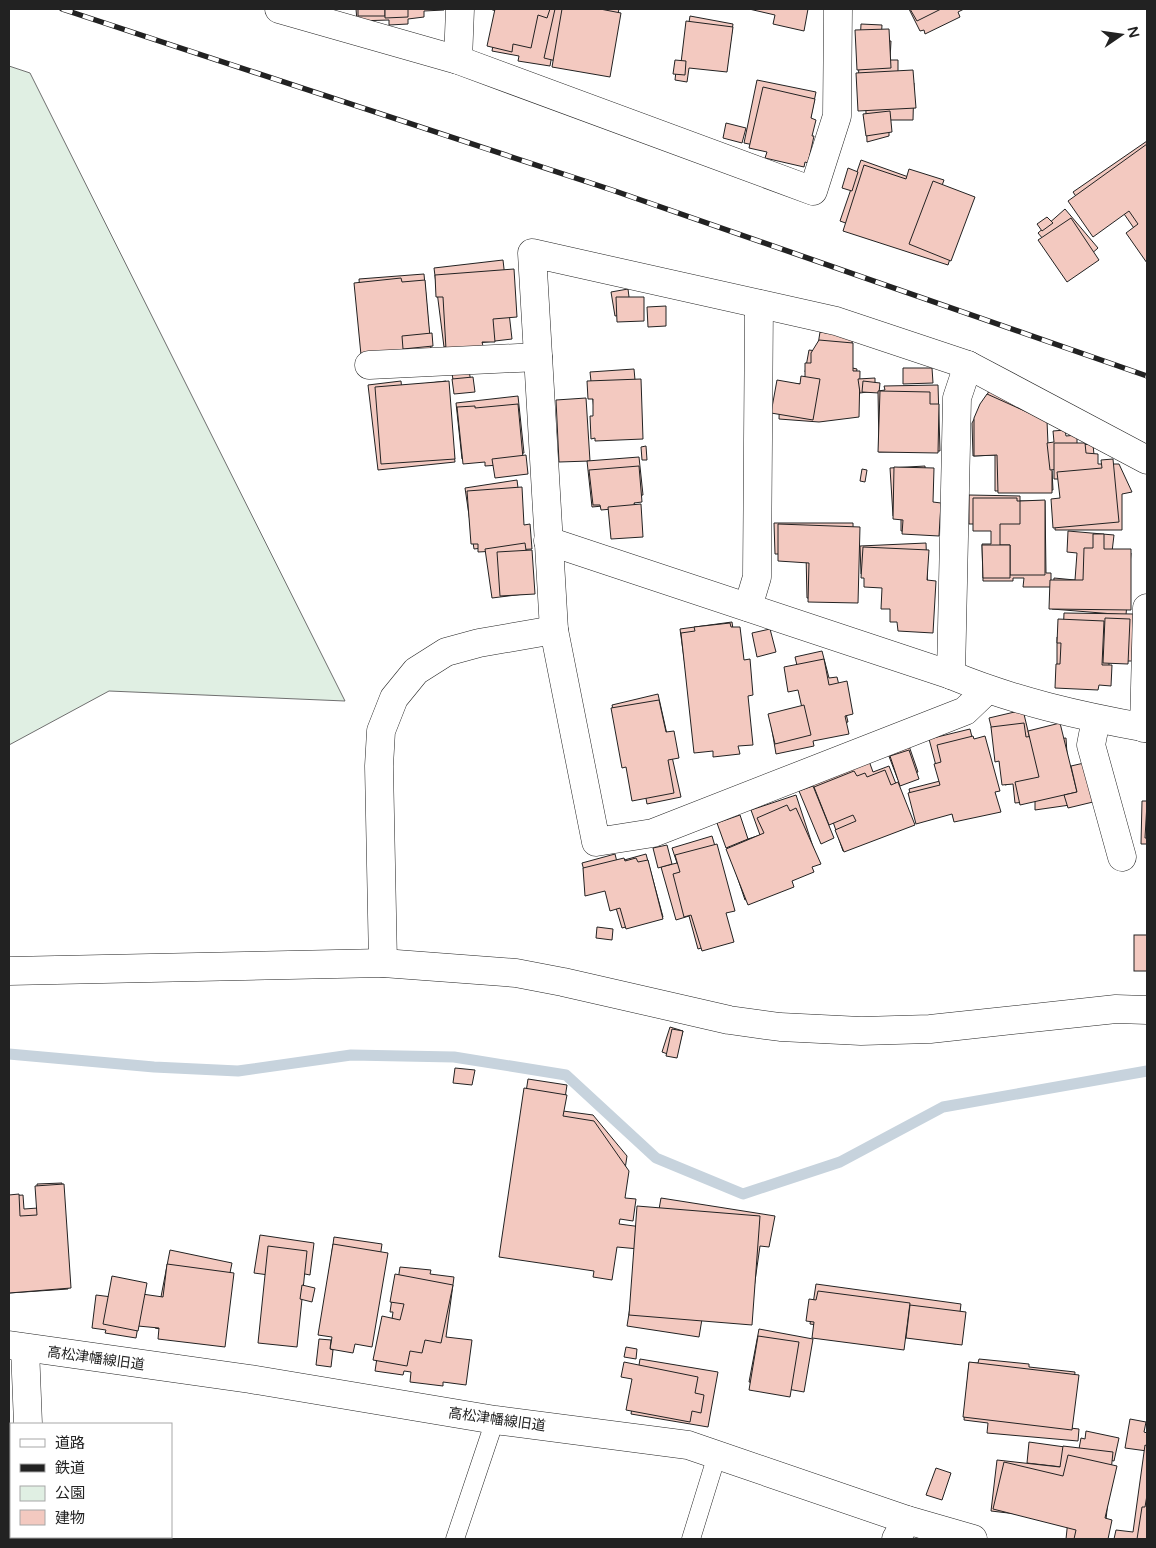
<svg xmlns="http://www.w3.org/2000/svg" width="1156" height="1548" font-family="'Varela Round','Noto Sans JP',sans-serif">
	<rect width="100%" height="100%" fill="#fff"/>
	<polygon fill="#e0efe3" stroke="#6f6f6f" points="9,66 30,73 345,701 109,691 9,745"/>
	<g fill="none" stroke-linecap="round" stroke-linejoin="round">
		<polyline stroke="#c7d3dd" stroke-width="11" points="9,1054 154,1067 238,1071 351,1055 454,1057 566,1075 656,1158 743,1194 840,1162 943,1107 1147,1071"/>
	</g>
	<g fill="#f3c9c0" stroke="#222">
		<polygon points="356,9 444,9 444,10 424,11 424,17 408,19 408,24 389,25 389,20 357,21"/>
		<rect x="358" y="9" width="27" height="7"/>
		<polygon points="385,9 408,9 408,17 385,18"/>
		<polygon points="490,9 560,9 550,66 518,61 519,56 492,51 499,12"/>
		<polygon points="495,9 550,9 547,18 538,15 531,48 513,44 512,52 487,46"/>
		<polygon points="555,9 619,9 605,73 544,58"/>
		<polygon points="562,9 600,9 621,13 610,77 552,67"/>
		<polygon points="749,9 808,9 804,31 773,24 775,15"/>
		<polygon points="909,9 964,9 958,12 960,17 925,34 924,30 920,31"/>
		<polygon points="910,9 941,9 917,21"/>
		<polygon points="690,16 733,24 727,66 683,59"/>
		<polygon points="686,21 733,27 727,72 689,68 687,82 675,80 677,62 681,63"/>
		<polygon points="861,24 882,25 881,41 891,41 890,60 898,60 898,83 914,83 913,120 889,120 889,136 867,142 865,85 858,85"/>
		<polygon points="889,29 891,68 857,70 855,30"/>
		<polygon points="675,60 686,61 685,75 673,74"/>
		<polygon points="913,70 916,108 858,111 856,73"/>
		<polygon points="757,80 816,92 803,155 744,143"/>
		<polygon points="763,87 815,99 811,118 816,120 812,136 814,136 808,163 805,162 804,167 765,158 767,152 749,148"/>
		<polygon points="890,111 892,132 866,136 863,114"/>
		<polygon points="726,123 746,128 742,143 723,138"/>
		<polygon points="1147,141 1147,247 1122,211 1098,228 1073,192"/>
		<polygon points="1147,144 1147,263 1126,233 1138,224 1129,211 1093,237 1068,201"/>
		<polygon points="861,160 928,184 906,245 840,221"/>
		<polygon points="864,165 906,179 909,169 944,180 940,191 969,200 948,265 843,231"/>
		<polygon points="848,168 858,172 852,191 842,188"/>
		<polygon points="933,181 975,197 951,261 909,244"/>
		<polygon points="1065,209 1098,248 1071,272 1038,233"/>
		<polygon points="1047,217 1053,223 1042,231 1037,224"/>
		<polygon points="1071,218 1099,260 1067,282 1038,240"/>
		<polygon points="503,260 512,339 444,347 434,268"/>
		<polygon points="514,269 517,317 493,319 495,342 482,342 483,346 446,349 443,297 436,297 435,275"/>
		<polygon points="424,274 429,331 393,334 394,346 364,349 359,279"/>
		<polygon points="401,278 402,282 425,280 431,349 361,355 354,283"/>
		<polygon points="628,289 631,313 615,316 611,292"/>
		<polygon points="616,297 644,297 644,321 617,322"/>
		<polygon points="666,306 666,326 648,327 647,307"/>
		<polygon points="820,332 853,337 848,367 857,369 850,415 815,410 821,375 805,372 809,350 817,351"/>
		<polygon points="432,333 433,346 403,349 402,336"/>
		<polygon points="819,340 853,343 853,371 860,371 859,417 819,422 779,419 780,383 805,384 805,363 811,363 811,353"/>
		<polygon points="903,368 932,368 933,383 903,384"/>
		<polygon points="634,369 639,424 596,429 590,372"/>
		<polygon points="469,371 472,387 455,390 452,374"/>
		<polygon points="801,376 820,379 813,420 771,413 777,380 800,384"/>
		<polygon points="473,377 475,392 454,394 452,379"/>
		<polygon points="875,378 875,391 860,393 858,379"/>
		<polygon points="641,379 643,439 595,441 595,438 591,439 590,416 593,416 593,399 588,399 587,381"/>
		<polygon points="401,381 402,391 414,389 414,385 446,381 455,462 378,470 368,385"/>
		<polygon points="449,381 455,459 381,464 375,387"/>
		<polygon points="863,381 880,383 879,393 862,392"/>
		<polygon points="938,385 940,451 879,452 878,391 885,390 884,386"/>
		<polygon points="880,391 930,392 930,404 939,404 938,453 878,452"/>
		<polygon points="989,391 1045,421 1046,471 1052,471 1053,490 995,491 995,455 973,456 972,423"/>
		<polygon points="987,394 1047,421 1048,444 1052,444 1052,493 998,493 997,455 974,456 974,418 980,404"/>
		<polygon points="518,396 524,453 462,459 456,403"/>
		<polygon points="586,398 590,461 559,462 556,400"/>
		<polygon points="518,404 523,458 498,460 499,465 485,466 485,462 463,464 457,407 475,406 475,408"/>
		<polygon points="1065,430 1066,436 1077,435 1077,445 1093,444 1095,466 1050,470 1047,443 1054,442 1053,431"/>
		<polygon points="1054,443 1085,443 1086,453 1098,454 1098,464 1119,464 1132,492 1122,494 1122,530 1055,530 1056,503 1073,503 1073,479 1054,479"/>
		<polygon points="646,446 647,460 642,460 641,447"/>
		<polygon points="526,455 528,474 495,478 492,459"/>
		<polygon points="639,457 643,495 634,496 635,503 592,507 587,461"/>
		<polygon points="1113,459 1119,522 1053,528 1051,499 1060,498 1057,472 1102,468 1101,460"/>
		<polygon points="639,466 642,502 634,503 635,507 601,510 600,505 593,505 589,470"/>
		<polygon points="925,466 927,512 931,512 932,530 901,531 901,516 893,516 890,468"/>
		<polygon points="894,467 934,468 933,502 941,503 939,536 902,534 903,520 893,519"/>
		<polygon points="862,469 867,470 865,482 860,481"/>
		<polygon points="517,480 525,543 474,549 465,488"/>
		<polygon points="522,487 524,525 530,524 532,549 478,552 478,544 471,544 467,491"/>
		<polygon points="969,495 1020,496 1020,524 969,524"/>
		<polygon points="973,498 1017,498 1017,501 1045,501 1046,573 1051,573 1051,587 1023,587 1024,578 1013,578 1013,581 983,581 982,544 991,544 991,531 973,531"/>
		<polygon points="1045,500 1045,575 1010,575 1010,545 1000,545 1000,524 1020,524 1020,501"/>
		<polygon points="641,504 643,537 611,539 608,507"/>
		<polygon points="774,523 853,523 854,598 807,598 806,554 775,554"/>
		<polygon points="778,524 860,527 858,603 808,602 809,563 778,561"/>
		<polygon points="1068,531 1114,535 1112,552 1131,553 1126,615 1052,609 1054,578 1075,580 1077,553 1067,552"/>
		<polygon points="1093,534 1104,534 1104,549 1131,549 1131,610 1049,609 1050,580 1083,580 1084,548 1093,548"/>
		<polygon points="525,543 532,593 492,598 485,549"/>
		<polygon points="926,543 929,625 899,626 899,616 892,616 891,573 861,574 860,546"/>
		<polygon points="982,545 1010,545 1010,578 983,578"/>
		<polygon points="863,547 929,550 927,580 936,581 933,633 898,631 897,622 890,622 890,609 881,609 882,588 864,587 864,578 861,578"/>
		<polygon points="532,550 535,594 500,596 497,552"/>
		<polygon points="1064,613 1133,614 1132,661 1109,661 1109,684 1057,682 1057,637 1063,637"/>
		<polygon points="1105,618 1130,619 1128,664 1103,663"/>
		<polygon points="1058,619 1104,621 1102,665 1112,665 1111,686 1099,685 1098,690 1055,688 1056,664 1060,664 1061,643 1057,643"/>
		<polygon points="732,622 748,738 696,745 680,629"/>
		<polygon points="730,623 731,627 740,627 744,660 750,659 753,695 748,696 753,745 738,746 740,754 713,757 713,751 694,753 681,633 695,631 694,627"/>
		<polygon points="770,629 776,652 757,657 752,633"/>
		<polygon points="822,651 829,678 837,677 848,722 821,728 816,709 808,711 795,657"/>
		<polygon points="824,659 829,685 847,681 853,714 845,716 849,734 813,741 814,746 776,754 771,724 804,717 798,690 788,692 784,667"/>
		<polygon points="658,694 681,797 647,804 645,793 634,796 612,705"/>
		<polygon points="659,700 666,732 674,731 679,758 668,760 674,793 632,801 626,767 622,768 611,708"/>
		<polygon points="804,705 811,735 775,744 768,714"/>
		<polygon points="1023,710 1039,777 1005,785 989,718"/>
		<polygon points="1024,723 1026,737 1056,733 1057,739 1066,738 1068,770 1080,768 1084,803 1035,810 1035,801 1015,803 1013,784 1002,785 999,761 995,762 991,727"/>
		<polygon points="1060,723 1077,792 1020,805 1015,782 1039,777 1028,731"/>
		<polygon points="970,729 986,793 994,790 998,809 954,820 951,809 916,817 909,789 940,781 929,739"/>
		<polygon points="973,736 974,739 985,736 1000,791 995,792 1001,812 954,822 952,814 916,824 908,793 940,785 934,764 941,762 937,745"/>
		<polygon points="908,743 918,772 898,780 887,751"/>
		<polygon points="909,750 919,779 900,786 890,756"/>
		<polygon points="869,761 873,772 889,766 912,825 843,851 831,816 824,819 810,783"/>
		<polygon points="1084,763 1093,802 1068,808 1064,795 1077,792 1071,766"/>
		<polygon points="885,770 891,785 898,782 915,825 844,852 835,830 856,821 853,815 829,825 814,787 854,771 857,776 865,773 867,777"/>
		<polygon points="813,786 834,838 821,844 799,791"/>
		<polygon points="796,795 817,859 786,869 791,885 745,900 727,846 760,835 751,810"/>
		<polygon points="1142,801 1147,801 1147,844 1141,844"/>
		<polygon points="1147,803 1147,838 1145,838"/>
		<polygon points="787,805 790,811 796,808 821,864 812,867 814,872 792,881 794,887 748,905 726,849 764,833 757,818"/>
		<polygon points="740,815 748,839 726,848 717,823"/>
		<polygon points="712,836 734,910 723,913 731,939 698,949 689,916 676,920 661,867 677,863 672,848"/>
		<polygon points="717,844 735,911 726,913 734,942 702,951 691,915 684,917 673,874 680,872 675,855"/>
		<polygon points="667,845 672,864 658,868 653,848"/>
		<polygon points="615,854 617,862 646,854 663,917 622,928 610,888 590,894 582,863"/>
		<polygon points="624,858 625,861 636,858 638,862 648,860 663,919 626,929 620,908 610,911 605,891 585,896 583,868"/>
		<polygon points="597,927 613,929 612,940 596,938"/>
		<rect x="1134" y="935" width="13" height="36"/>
		<polygon points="670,1027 683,1031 676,1057 662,1052"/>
		<polygon points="672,1029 683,1031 677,1058 666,1056"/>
		<polygon points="455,1068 475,1070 472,1085 453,1083"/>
		<polygon points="528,1079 567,1085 563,1111 593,1115 627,1156 610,1268 502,1251"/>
		<polygon points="524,1088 567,1095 563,1116 594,1121 629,1171 625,1198 636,1199 633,1221 620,1219 619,1224 642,1227 639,1249 617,1247 612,1280 593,1277 594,1271 499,1257"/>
		<polygon points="62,1183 68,1289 9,1293 9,1196 23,1195 24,1209 38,1208 37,1184"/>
		<polygon points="64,1184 71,1288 9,1293 9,1195 19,1194 20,1216 37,1215 35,1186"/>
		<polygon points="661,1198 775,1216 769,1247 760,1246 749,1323 714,1317 715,1309 704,1307 699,1337 627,1326 645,1214 658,1215"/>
		<polygon points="637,1206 760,1216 752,1325 629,1315"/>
		<polygon points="260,1235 314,1243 310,1275 300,1273 298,1279 254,1273"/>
		<polygon points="334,1237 382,1244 368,1338 321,1330"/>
		<polygon points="333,1244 388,1253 372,1347 355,1344 353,1353 330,1349 332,1337 318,1335"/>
		<polygon points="268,1246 307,1251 297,1347 258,1343"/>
		<polygon points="170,1250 232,1263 216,1341 155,1328"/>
		<polygon points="167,1264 234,1273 225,1347 158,1339 159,1328 138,1326 136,1338 105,1333 106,1330 92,1328 96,1295 112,1297 113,1284 143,1287 142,1294 163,1297"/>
		<polygon points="400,1267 431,1270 430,1274 454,1277 446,1337 472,1340 466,1385 443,1382 443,1386 410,1382 411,1372 404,1371 403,1375 375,1371 382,1325 391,1326 393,1312 390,1312 395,1279 398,1280"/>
		<polygon points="395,1274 453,1285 441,1343 425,1340 422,1353 410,1351 407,1366 373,1360 382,1316 400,1320 404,1304 390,1302"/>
		<polygon points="112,1276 147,1283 138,1331 103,1324"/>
		<polygon points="816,1284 961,1304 956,1344 810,1324"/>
		<polygon points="302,1285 315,1288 312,1302 300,1299"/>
		<polygon points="818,1291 910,1303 904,1350 812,1338 814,1322 806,1321 809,1299 816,1300"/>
		<polygon points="910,1305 966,1312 962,1345 906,1338"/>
		<polygon points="759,1329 813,1339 804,1392 749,1382"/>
		<polygon points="758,1336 799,1342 790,1397 749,1390"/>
		<polygon points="319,1339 331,1340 330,1349 333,1350 331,1367 316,1365"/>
		<polygon points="626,1347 637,1349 636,1359 624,1357"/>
		<polygon points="640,1359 718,1372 708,1427 631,1414"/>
		<polygon points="979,1359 1029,1364 1029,1367 1075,1372 1070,1428 1079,1429 1078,1441 987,1433 988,1423 964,1420 969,1363 978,1363"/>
		<polygon points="624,1362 698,1377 695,1393 704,1395 701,1413 692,1411 690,1422 626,1410 632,1379 621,1377"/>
		<polygon points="969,1362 1079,1375 1072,1430 963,1417"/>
		<polygon points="1130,1419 1146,1422 1144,1432 1147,1433 1147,1451 1125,1448"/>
		<polygon points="1086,1431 1119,1438 1114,1461 1078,1454 1081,1438 1085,1439"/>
		<polygon points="1029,1442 1065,1447 1062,1467 1027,1463"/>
		<polygon points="1145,1445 1147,1446 1147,1539 1114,1539 1116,1530 1133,1532"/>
		<polygon points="1063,1446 1113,1452 1104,1539 1066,1539 1068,1520 991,1511 997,1460 1060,1467"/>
		<polygon points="1068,1455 1117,1466 1105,1518 1112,1520 1108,1539 1074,1539 1076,1530 993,1509 1004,1462 1063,1476"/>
		<polygon points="936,1468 951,1473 942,1500 926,1495"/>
		<polygon points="1147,1495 1147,1539 1137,1539 1142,1507 1145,1507"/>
	</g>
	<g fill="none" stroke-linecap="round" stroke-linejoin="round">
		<g stroke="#222" stroke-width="19">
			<g id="lane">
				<polyline points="455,1539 495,1420"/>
				<polyline points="691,1539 717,1455"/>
			</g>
		</g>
		<g stroke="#222" stroke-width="29">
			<g id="street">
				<polyline points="279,9 458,60 813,191 837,116 838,9"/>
				<polyline points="458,60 460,9"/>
				<polyline points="369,365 538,357"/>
				<path d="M548,541L951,675C1014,701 1080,716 1147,728"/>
				<polyline points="748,607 757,577 759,304"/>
				<polyline points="951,675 957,398 968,365"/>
				<polyline points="987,690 965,711 653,833 596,842 554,630 532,253 836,321 968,365 1147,460"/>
				<polyline points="1096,719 1091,745 1122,857"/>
				<polyline points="1144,728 1147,608"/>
				<polyline points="383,963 379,766 381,731 394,698 416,671 446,652 479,643 554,630"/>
				<polyline points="25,1348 28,1424"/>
				<polyline points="40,1537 40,1539"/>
				<polyline points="896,1539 907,1520"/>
			</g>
		</g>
		<g stroke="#222" stroke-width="29">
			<g id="secondary">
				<polyline points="9,971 383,963 516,973 563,982 729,1020 780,1027 861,1031 930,1029 1116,1009 1147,1010"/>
				<polyline points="9,1345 250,1379 495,1420 688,1445 907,1520 973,1539"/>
			</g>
		</g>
		<use href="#lane" stroke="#fff" stroke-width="18"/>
		<use href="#street" stroke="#fff" stroke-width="28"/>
		<use href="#secondary" stroke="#fff" stroke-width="28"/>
		<g stroke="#222" stroke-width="5.5">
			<polyline id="rail" points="62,9 612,190 1147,376"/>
		</g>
		<use href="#rail" stroke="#fff" stroke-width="4" stroke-dasharray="11" stroke-linecap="butt"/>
	</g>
	<g text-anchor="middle" stroke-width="4" stroke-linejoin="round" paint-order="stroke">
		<g font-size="14" fill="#222" stroke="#fff">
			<text transform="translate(96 1358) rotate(8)" y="5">高松津幡線旧道</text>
			<text transform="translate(497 1419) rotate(8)" y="5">高松津幡線旧道</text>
		</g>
	</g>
	<rect width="1156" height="1548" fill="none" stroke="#222222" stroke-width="20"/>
	<rect x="10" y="1423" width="162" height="115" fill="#ffffff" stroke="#a7a7a7"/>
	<rect x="20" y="1439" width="25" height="8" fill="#ffffff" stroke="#a7a7a7"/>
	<text x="55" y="1448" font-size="15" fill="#222222">道路</text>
	<rect x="20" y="1464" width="25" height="8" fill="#222222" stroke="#a7a7a7"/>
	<text x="55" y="1473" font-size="15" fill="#222222">鉄道</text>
	<rect x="20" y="1486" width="25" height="15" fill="#e0efe3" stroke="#a7a7a7"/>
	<text x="55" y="1498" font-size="15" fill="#222222">公園</text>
	<rect x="20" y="1510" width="25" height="15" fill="#f3c9c0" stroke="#a7a7a7"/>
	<text x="55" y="1523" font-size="15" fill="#222222">建物</text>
	<g transform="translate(1121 35) rotate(77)" stroke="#ffffff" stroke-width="4" paint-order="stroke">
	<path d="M0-4L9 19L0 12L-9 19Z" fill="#222222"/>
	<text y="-8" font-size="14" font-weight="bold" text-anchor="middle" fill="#222222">N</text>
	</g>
</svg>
